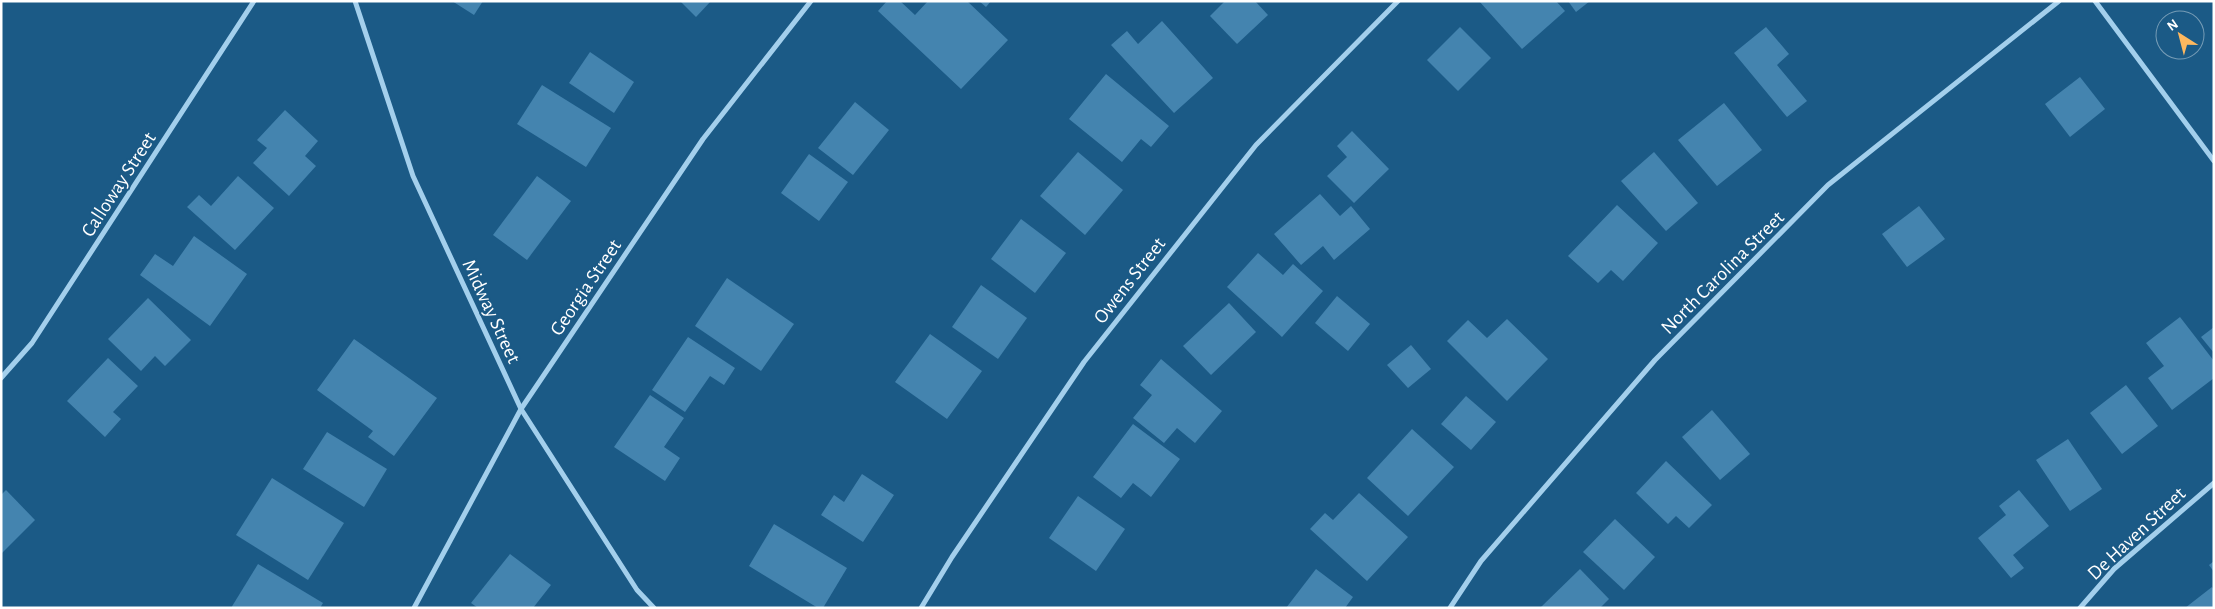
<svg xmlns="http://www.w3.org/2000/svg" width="2215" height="609" font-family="'Alegreya Sans',sans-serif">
	<rect width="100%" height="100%" fill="#1b5a86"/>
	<g fill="#4484af">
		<polygon points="452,1 483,1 474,15"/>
		<polygon points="680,1 711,1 696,17"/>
		<polygon points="887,1 900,1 915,15 928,1 967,1 1008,40 961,89 878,11"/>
		<polygon points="979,1 991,1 986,7"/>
		<polygon points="1225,1 1255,1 1268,15 1237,44 1210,16"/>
		<polygon points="1479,1 1556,1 1565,11 1522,49"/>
		<polygon points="1568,1 1590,1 1576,12"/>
		<polygon points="1162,21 1213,78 1174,113 1111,45 1127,31 1138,44"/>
		<polygon points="1460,27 1491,58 1458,91 1427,60"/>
		<polygon points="1766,27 1789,54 1777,65 1807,101 1787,117 1734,53"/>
		<polygon points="590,52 634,82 614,113 569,83"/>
		<polygon points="1106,74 1169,126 1151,147 1141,139 1122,162 1069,119"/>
		<polygon points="2080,77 2105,109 2070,137 2045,104"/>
		<polygon points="542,85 611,128 586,167 517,124"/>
		<polygon points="855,102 889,130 853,175 818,148"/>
		<polygon points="1724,103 1762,150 1717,186 1678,140"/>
		<polygon points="285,110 318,141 305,156 316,166 289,196 253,163 267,148 257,140"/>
		<polygon points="1352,131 1389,169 1354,203 1327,176 1347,157 1337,146"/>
		<polygon points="1078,152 1123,190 1085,235 1040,196"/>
		<polygon points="1654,152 1698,203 1666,231 1621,181"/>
		<polygon points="809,154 848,182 819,221 781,193"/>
		<polygon points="238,176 274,208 235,250 187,207 199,195 211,206"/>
		<polygon points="537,176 571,201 527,260 493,235"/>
		<polygon points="1320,194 1340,216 1351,206 1370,229 1334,260 1323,246 1301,265 1274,234"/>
		<polygon points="1617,205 1658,243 1623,281 1611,270 1598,283 1568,256"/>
		<polygon points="1919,206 1945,239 1907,267 1882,234"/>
		<polygon points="1021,219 1066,253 1035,293 991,259"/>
		<polygon points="194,236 247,274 210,326 140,275 155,254 173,266"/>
		<polygon points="1258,253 1283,275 1293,264 1323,291 1282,337 1227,287"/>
		<polygon points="727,278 794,324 761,371 695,326"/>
		<polygon points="981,285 1027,318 998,359 952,327"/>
		<polygon points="1337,296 1370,324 1348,351 1315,323"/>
		<polygon points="148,298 191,340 165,366 155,356 141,371 108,339"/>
		<polygon points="1229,303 1256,332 1211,375 1183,346"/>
		<polygon points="2180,317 2214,361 2214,378 2172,410 2148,378 2164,366 2146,343"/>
		<polygon points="1507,319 1548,359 1507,401 1447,341 1468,320 1487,338"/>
		<polygon points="2214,327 2214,353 2201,337"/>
		<polygon points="930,334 982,371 947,419 895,382"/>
		<polygon points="688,337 735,368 724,385 710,376 685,412 652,390"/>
		<polygon points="354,339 437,398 394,456 368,437 373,431 317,390"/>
		<polygon points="1411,345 1431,369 1408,388 1387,365"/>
		<polygon points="108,358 138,386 113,412 121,419 105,437 67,401"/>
		<polygon points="1161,359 1222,411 1195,443 1177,428 1164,443 1133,418 1152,395 1140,385"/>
		<polygon points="2126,385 2158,426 2122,454 2090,413"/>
		<polygon points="650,395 684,418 664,447 680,458 665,481 614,447"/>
		<polygon points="1466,396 1496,422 1471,450 1441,424"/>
		<polygon points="1712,410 1750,454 1720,480 1682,437"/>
		<polygon points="1133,424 1180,459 1151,497 1133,483 1121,498 1093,477"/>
		<polygon points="1412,429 1454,467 1408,516 1367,478"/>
		<polygon points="327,432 387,469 364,507 303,469"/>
		<polygon points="2068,439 2102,489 2070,511 2036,460"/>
		<polygon points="1666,461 1712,505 1689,528 1676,516 1668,524 1636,493"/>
		<polygon points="862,474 894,495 863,542 821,515 834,495 844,502"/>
		<polygon points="272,478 344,523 308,580 236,535"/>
		<polygon points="6,490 35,520 1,554 1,495"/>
		<polygon points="2019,490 2049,526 2013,555 2024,568 2011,578 1978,538 2006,515 1999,506"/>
		<polygon points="1359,493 1408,537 1367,581 1310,529 1325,513 1333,520"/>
		<polygon points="1078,496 1125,529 1096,571 1049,538"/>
		<polygon points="1615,519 1655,557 1624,590 1583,552"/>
		<polygon points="774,524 847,568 823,608 818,608 749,566"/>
		<polygon points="510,554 551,585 533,608 478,608 471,603"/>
		<polygon points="2214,561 2214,572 2209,565"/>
		<polygon points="258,564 323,603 320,608 231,608"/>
		<polygon points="1316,569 1353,597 1345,608 1286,608"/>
		<polygon points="1580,569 1609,599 1600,608 1540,608"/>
		<polygon points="2212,587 2214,590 2214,608 2185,608"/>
	</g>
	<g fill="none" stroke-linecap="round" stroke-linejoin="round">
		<g stroke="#a3cfec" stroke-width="5">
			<polyline points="355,1 413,176 521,409 637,590 654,608"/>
			<polyline points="2095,1 2214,161"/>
			<polyline points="1,378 32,343 254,1"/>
			<polyline points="414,608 521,409 703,139 811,1"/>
			<polyline points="921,608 952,557 1084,362 1256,145 1398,1"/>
			<polyline points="1450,608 1481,561 1655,360 1828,185 2059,1"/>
			<polyline points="2080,608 2114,569 2214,483"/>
		</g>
	</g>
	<g text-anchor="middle" stroke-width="4" stroke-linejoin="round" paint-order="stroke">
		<g font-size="20" fill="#fff" stroke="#1b5a86">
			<text transform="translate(118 184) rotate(-57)" y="7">Calloway Street</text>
			<text transform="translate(1722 272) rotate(-45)" y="7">North Carolina Street</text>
			<text transform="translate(1129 280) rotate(-52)" y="7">Owens Street</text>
			<text transform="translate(585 287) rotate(-56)" y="7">Georgia Street</text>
			<text transform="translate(492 311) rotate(65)" y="7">Midway Street</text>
			<text transform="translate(2136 533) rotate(-43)" y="7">De Haven Street</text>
		</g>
	</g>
	<rect width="2215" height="609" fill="none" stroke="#ffffff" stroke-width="5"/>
	<g transform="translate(2180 35) rotate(324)"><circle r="24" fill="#1b5a86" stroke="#769cb6"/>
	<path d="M0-4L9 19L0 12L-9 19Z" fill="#fdb85f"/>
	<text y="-8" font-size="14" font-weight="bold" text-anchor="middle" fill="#ffffff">N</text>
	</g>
</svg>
